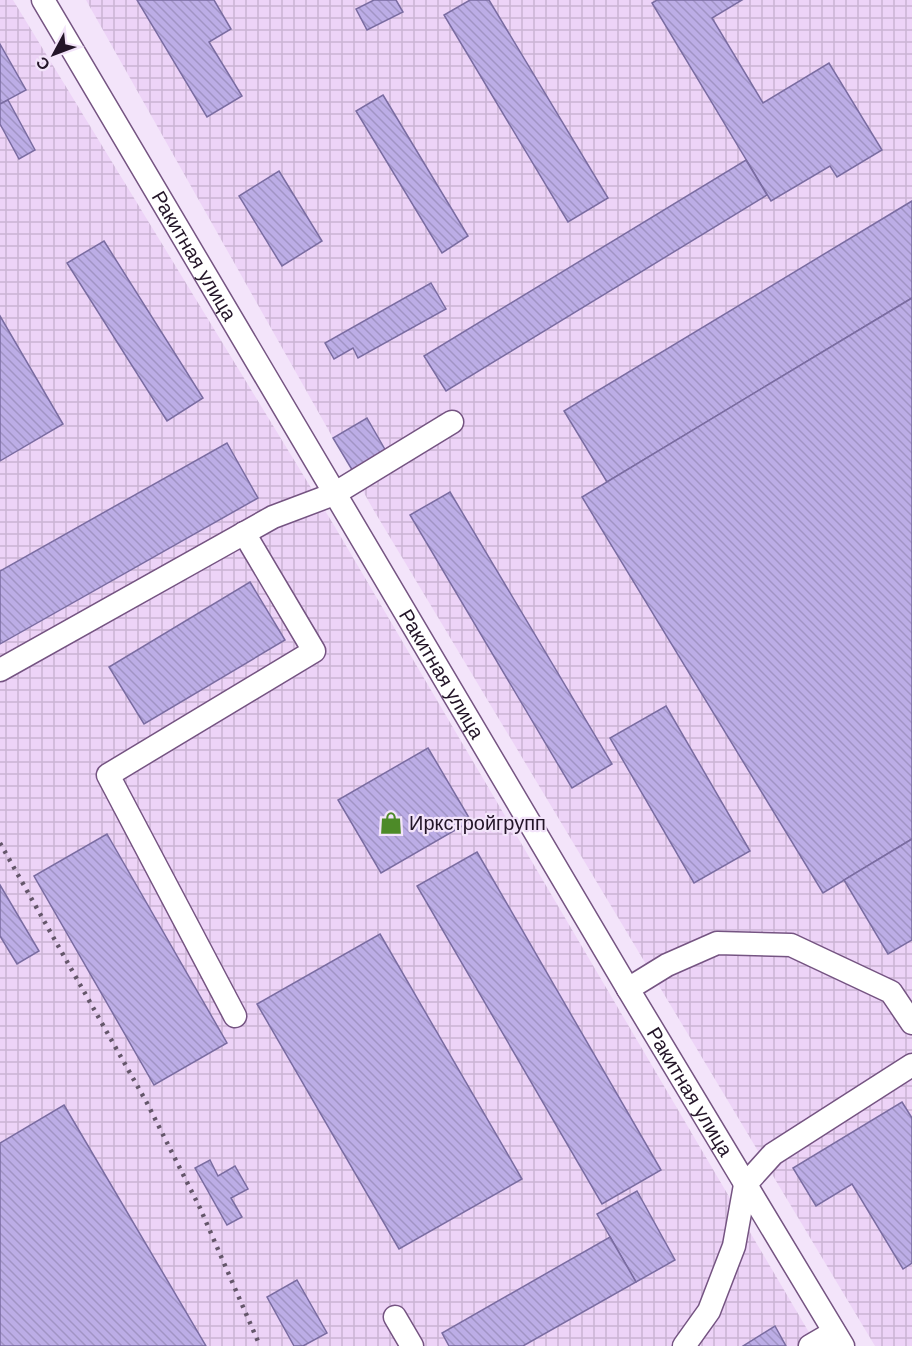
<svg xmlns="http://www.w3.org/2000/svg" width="912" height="1346" font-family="Helvetica,sans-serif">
	<defs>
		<pattern id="industrial-grid" width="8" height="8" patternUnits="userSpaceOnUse" patternTransform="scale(1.5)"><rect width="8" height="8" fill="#edd3f7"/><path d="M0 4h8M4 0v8" fill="none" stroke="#cbb4d4"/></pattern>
		<pattern id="building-back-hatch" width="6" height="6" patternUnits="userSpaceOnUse" patternTransform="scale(1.5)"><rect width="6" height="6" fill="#bcade6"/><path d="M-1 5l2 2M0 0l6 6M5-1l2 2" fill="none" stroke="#a194c5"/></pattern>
	</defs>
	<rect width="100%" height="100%" fill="#f3e4fa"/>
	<g fill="url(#industrial-grid)">
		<polygon points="0,0 13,0 335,527 817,1346 0,1346"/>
		<polygon points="86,0 912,0 912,1346 875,1346 373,509"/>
	</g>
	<g fill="url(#building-back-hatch)" stroke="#7a6ca1" stroke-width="1.5">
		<polygon points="137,0 214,0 231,29 209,42 242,96 207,117"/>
		<polygon points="374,0 396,0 403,12 367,30 356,9"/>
		<polygon points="470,0 489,0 608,198 568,222 444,15"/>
		<polygon points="657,0 742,0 712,18 763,103 829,63 882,150 837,177 830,166 771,201 652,3"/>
		<polygon points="0,44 26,90 0,104"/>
		<polygon points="383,95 468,236 442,253 356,111"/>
		<polygon points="8,100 35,150 19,159 0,124 0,104"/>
		<polygon points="746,160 767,195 446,391 424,356"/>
		<polygon points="279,171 322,241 282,266 239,196"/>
		<polygon points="912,201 912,298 607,482 564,411"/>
		<polygon points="104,241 203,398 167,421 67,263"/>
		<polygon points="431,283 446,309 358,358 353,348 334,359 325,343"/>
		<polygon points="912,298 912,839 823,893 582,497"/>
		<polygon points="0,316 63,424 0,461"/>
		<polygon points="367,418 387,453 354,473 333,438"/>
		<polygon points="227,443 258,498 0,644 0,571"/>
		<polygon points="450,492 612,764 572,788 410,515"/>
		<polygon points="250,582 285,640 144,724 109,667"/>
		<polygon points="666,706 750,851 694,883 610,738"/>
		<polygon points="428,748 471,821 381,873 338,800"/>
		<polygon points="107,834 227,1043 154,1085 34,876"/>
		<polygon points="912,839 912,940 888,954 844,880"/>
		<polygon points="477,852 661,1170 602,1204 417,886"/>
		<polygon points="0,885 39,951 17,964 0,936"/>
		<polygon points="380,934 522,1179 399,1249 257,1004"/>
		<polygon points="902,1102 912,1118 912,1263 903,1269 852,1184 816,1206 793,1168"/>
		<polygon points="64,1105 206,1346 0,1346 0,1143"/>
		<polygon points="210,1160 218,1176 235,1166 248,1189 231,1198 242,1217 227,1225 195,1168"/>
		<polygon points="637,1191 675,1260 636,1282 597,1214"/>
		<polygon points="610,1237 636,1282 523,1346 449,1346 442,1333"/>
		<polygon points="297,1280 327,1333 303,1346 294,1346 267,1297"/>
		<polygon points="775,1326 786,1346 743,1346"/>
	</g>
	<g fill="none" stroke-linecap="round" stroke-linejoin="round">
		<g stroke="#755482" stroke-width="25">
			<g id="minor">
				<path id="s1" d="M43,0L628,989L843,1346"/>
				<polyline points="0,670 273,517 334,494 452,422"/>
				<polyline points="628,989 667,965 717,943 791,945 891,992 912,1023"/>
				<polyline points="235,1016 108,775 314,651 244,533"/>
				<polyline points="395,1317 412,1346"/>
				<polyline points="684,1346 709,1311 734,1246 745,1185 773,1154 912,1065"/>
				<polyline points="810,1346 834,1332"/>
			</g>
		</g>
		<use href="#minor" stroke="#fff" stroke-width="22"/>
		<polyline stroke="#64566a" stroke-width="4.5" stroke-dasharray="3 6" stroke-linecap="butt" points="0,843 147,1103 200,1208 260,1346"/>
	</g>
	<defs>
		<g id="shop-bare" transform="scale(1.8)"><path d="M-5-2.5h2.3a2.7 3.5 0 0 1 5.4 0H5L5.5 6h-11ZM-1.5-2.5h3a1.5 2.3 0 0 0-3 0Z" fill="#4d8a28" stroke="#f3e4fa" stroke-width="2.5" paint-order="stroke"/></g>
	</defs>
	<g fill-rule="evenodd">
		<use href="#shop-bare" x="391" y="823"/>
	</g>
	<g text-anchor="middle" stroke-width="4.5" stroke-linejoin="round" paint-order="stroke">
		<g font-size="20" fill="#231528" stroke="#f3e4fa">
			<text dy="7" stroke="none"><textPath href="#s1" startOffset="297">Ракитная улица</textPath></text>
			<text dy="7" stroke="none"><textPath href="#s1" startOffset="783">Ракитная улица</textPath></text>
			<text dy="7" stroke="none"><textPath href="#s1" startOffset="1269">Ракитная улица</textPath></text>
		</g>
		<g font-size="20" fill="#231528" stroke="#f3e4fa" text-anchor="start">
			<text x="409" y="830">Иркстройгрупп</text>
		</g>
	</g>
	<g transform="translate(54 54) rotate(229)" stroke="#f3e4fa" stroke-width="4.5" paint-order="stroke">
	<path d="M0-4.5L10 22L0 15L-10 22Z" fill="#231528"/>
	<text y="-9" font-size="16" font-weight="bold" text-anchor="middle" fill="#231528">С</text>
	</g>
</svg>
